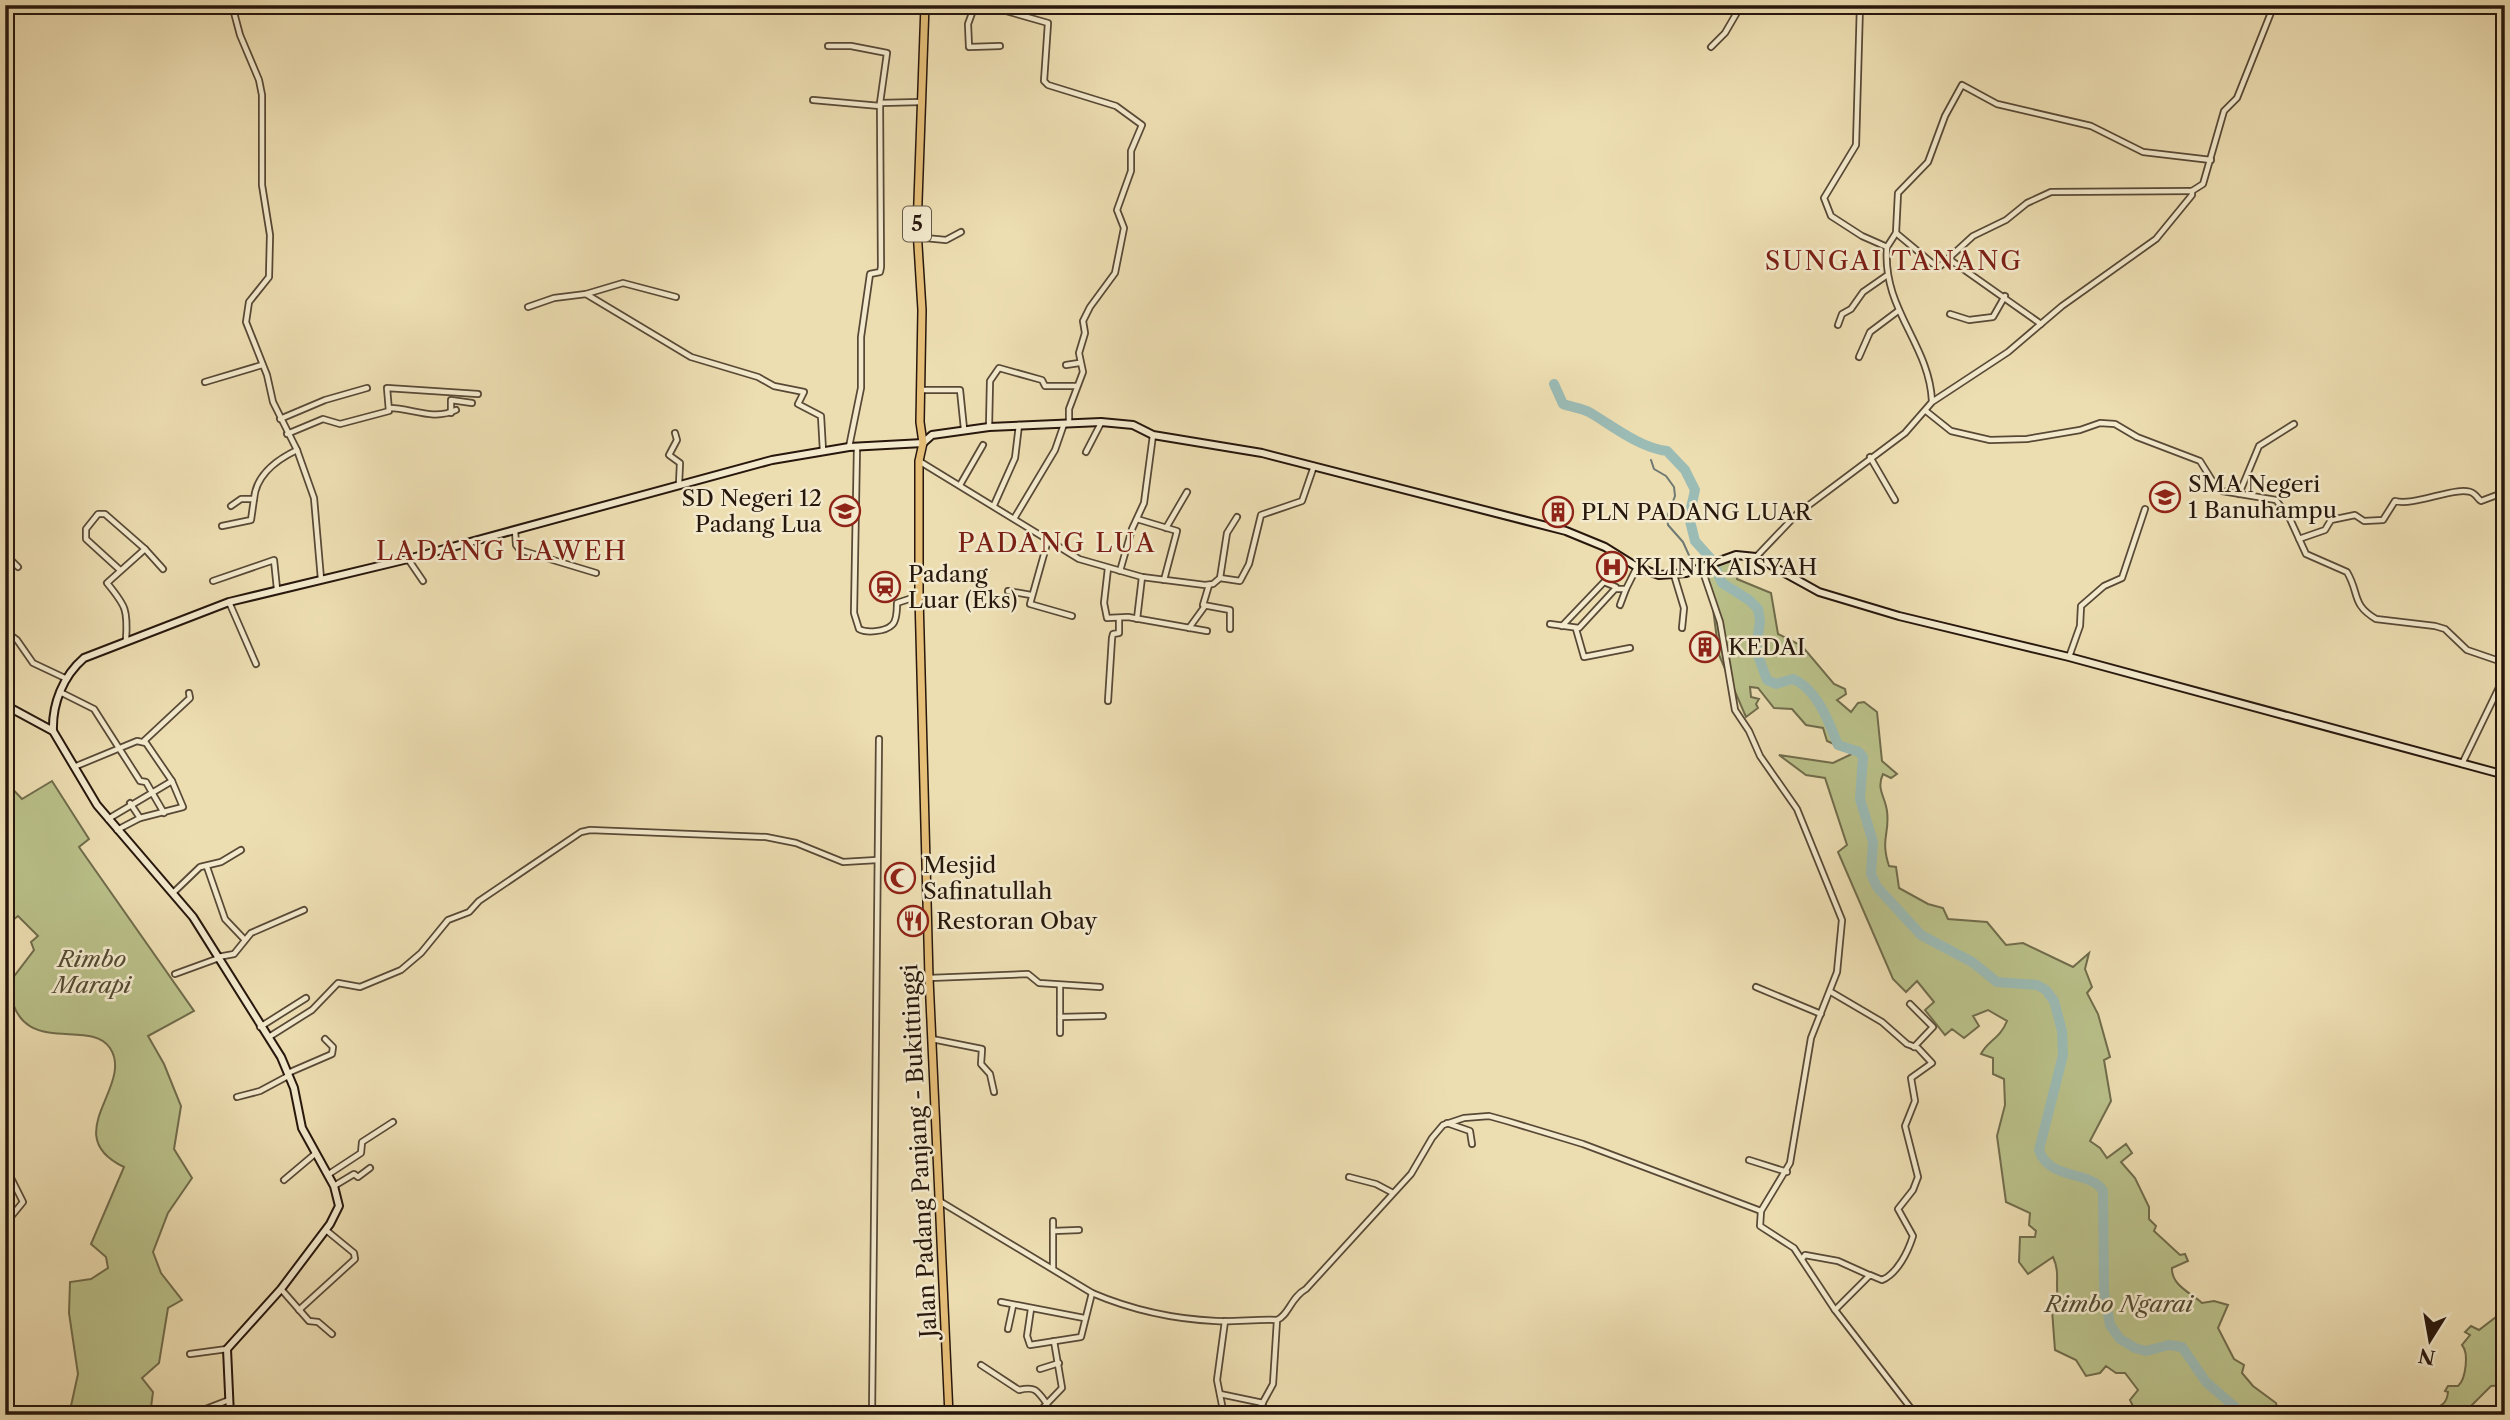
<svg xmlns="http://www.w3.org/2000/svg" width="2510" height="1420" font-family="'Libre Caslon Text',serif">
	<rect width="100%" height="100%" fill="#eddeb2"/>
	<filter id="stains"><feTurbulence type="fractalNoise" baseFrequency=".00286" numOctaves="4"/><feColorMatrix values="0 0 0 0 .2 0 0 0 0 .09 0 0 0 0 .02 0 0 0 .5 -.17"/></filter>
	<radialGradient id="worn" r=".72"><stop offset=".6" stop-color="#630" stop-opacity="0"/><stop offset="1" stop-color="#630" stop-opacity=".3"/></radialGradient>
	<g fill="#bac18a" stroke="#706c4c" stroke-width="2">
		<path d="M1738,552L1733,569L1738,571L1737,579L1771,593L1778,634L1802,646L1834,684L1845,689L1846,694L1837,700L1851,712L1858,703L1864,702L1877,712L1882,761L1897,774L1891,778L1883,774C1876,789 1885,796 1887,811C1890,834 1880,838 1889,866L1896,867L1899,888L1928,904L1943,908L1948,919L1987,922L2006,945L2023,943L2073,967L2089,953L2085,969L2092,987L2087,993L2098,1014L2110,1057L2104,1060L2111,1101L2090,1141L2100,1148L2107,1158L2126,1144L2132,1153L2121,1162L2135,1178L2149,1207V1219L2156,1226L2154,1231L2180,1255L2185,1254L2188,1261L2172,1268C2171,1285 2191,1293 2202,1303L2214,1301L2228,1305L2218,1328L2234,1359L2244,1365L2242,1373L2253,1386L2276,1403L2279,1415H2137L2130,1400L2138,1390L2125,1373H2116L2106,1366L2100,1373L2086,1376L2076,1360L2055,1350L2052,1310L2059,1304C2054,1285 2061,1274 2053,1257L2028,1274L2019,1262L2020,1237H2035L2036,1231L2029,1225L2030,1213L2006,1202L1997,1136L2005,1105L2004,1079L1993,1074V1058L1981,1054C1987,1041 2000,1039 2007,1021L1988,1010L1973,1016L1979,1026L1964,1038L1952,1029L1945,1035L1925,1010L1934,1002L1917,981L1906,992L1893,979L1838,852L1847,845L1825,778L1806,775L1779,755L1833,763L1854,753L1827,741L1823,728L1806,725L1792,709L1774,708L1758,688L1750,687L1751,697L1759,699L1756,704L1758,708L1746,717L1719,655L1712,601L1701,571L1689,568Z"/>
		<path d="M5,781L22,799L52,781L89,839L79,847L194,1011L148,1036L164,1064L181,1106L174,1149L192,1178L168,1213L153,1252L161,1273L182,1300L168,1308L159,1363L142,1378L153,1392L150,1415H69L78,1374L69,1313L70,1282L91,1279L108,1268L106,1257L91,1244L124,1167C57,1135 135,1086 110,1048C89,1016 15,1062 9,983L34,950L31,942L38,936L18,916L5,926Z"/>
		<path d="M2505,1310V1385L2491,1386L2462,1415H2425L2427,1410C2438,1407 2447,1406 2448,1392L2445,1391L2448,1386H2458C2466,1379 2469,1353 2462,1345L2470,1335L2465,1332L2471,1326L2479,1330Z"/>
	</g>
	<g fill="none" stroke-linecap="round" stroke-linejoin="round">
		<polyline stroke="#6d7972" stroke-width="2" points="1651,460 1654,469 1666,476 1674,487 1675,496 1667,517 1668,525 1683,542 1692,562"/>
		<path stroke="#9bbbb5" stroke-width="10" d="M1554,384L1563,404C1571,407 1581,408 1589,412C1613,426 1640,448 1667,451L1685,470L1695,490L1689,517L1695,541L1712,560L1722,583L1749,600L1758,609L1760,621L1756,650L1767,680L1776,684L1793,679C1817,689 1829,722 1838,745L1859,752L1863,757L1860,799L1873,842L1871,874L1877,887L1921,935L1972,962L1997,982L2037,985L2046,990L2054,1001L2062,1031L2063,1055L2039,1150C2049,1181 2091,1170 2103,1191L2104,1292L2110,1325L2120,1339L2135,1348L2146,1351L2169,1345L2182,1347L2206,1382L2244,1415"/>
		<g stroke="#584936" stroke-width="8">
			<g id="minor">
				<polyline points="232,5 240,35 259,80 262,95 262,185 270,235 269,277 249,302 246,322 267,375 273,402 297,450 314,498 321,579"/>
				<polyline points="975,5 968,24 969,47 1000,46"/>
				<polyline points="985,5 1048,23 1044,81 1048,85 1116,106 1142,125 1131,151 1131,171 1117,210 1124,228 1115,273 1090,307 1083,321 1085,333 1079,353 1083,372 1069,409 1069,424"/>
				<path d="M1860,5L1856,145L1824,198L1831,216L1862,236L1887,247C1882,310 1929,343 1932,401"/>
				<polyline points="828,46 851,46 887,53 880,103 881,267 880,272 870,274 861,337 861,388 849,447"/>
				<polyline points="1711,47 1725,33 1739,9 1738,5"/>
				<polyline points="813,100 880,106"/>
				<polyline points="880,103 921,102"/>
				<polyline points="918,230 925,238 946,240 961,232"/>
				<polyline points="1896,233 1938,268 1973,236 2006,220 2027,203 2051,192 2192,191"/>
				<polyline points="1887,247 1896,233 1898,193 1928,162 1945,116 1962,85 1997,104 2091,126 2143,152 2211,160"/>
				<polyline points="1949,259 2041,324"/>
				<polyline points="586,294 623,283 676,297"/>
				<polyline points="528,307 554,298 586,294 691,357 758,377 774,386 804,392 798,404 821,416 823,451"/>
				<polyline points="1950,314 1969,320 1993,317 2005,296"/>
				<polyline points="1838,325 1842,314 1851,309 1863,292 1886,276"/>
				<polyline points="1859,357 1870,332 1898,311"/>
				<polyline points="1066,365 1079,363"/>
				<polyline points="205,382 262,365"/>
				<polyline points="923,390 960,390 964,429"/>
				<path d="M390,408C411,408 433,421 456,410"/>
				<path d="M1926,411L1951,431L1990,440L2027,439L2080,430L2100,423L2115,424L2137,437L2200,461L2215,485L2222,491L2276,500L2290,519L2306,554L2347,572C2360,594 2351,604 2376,619L2435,626L2445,629L2467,650L2505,663"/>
				<polyline points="451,413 451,400 472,403"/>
				<polyline points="280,419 325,400 367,388"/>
				<polyline points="989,427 990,381 999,368 1042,380 1045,386 1077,386"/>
				<polyline points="675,433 677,440 669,455 680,463 679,484"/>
				<polyline points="287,434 323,419 340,424 389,411 387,388 478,394"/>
				<path d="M857,447L854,613L859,629C866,633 885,632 892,625C897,621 897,609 897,603L918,596"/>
				<polyline points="1086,452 1101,423"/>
				<polyline points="1870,457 1895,500"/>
				<polyline points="919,461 1079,559 1142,577 1205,585 1213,584 1220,578 1240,581 1249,564 1261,515 1302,501 1314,466"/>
				<polyline points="960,485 983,445"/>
				<polyline points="2239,494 2259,446 2294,424"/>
				<polyline points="994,505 1015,458 1019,425"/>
				<path d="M231,506L241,499H254C256,475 276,460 297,450"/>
				<polyline points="1015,517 1055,450 1064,424"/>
				<polyline points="1137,519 1177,531 1164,580"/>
				<polyline points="222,526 251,520 254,499"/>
				<polyline points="1166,528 1187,492"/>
				<polyline points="515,530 516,545 520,550 596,573"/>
				<path d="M2299,539L2325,530L2331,520L2355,515L2364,521L2383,520L2395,501C2415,507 2461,483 2474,494C2477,496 2478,499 2481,501L2505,492"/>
				<polyline points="1048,540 1030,604 1072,616"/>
				<polyline points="5,554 18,567"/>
				<polyline points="1756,557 1797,514 1905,433 1932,402 2008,352 2062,306 2156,239 2192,195 2192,191 2203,184 2224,111 2237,98 2274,5"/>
				<polyline points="408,559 423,581"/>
				<polyline points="1701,566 1720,622 1735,710 1749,731 1760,756 1797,809 1842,920 1837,972 1811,1038 1790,1163 1761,1211 1760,1226 1794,1248 1835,1310 1916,1415"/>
				<polyline points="1108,568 1104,603 1107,618 1128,617 1207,631"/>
				<polyline points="120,570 86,539 86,529 98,514 105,514 145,549 163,569"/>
				<polyline points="1120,571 1132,529 1144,503 1153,435"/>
				<polyline points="1674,575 1684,608 1682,628"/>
				<polyline points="1220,578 1227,533 1237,517"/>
				<polyline points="213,581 274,560 277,589"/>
				<polyline points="1209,585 1203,605 1230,610 1230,629"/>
				<polyline points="1008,591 1031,595"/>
				<polyline points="229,602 256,664"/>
				<polyline points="1620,605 1626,589"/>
				<polyline points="1137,619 1142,577"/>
				<polyline points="1550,624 1579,628 1615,589 1626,589 1637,567"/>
				<polyline points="1562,626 1604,582 1616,587"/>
				<polyline points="1189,628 1205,606"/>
				<polyline points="1576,629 1584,657 1630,648"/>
				<polyline points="5,631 17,640 33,663 67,679"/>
				<path d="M126,640C128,610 126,606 107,583L145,549"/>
				<polyline points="2069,657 2080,626 2081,606 2104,586 2122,578 2145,509"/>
				<polyline points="60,692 94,709 140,781 146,782 164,813"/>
				<polyline points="1108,701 1112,638 1113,634 1119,633 1119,619"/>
				<polyline points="144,741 190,698 189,693"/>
				<polyline points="2462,764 2505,675"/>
				<polyline points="74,767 137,741 146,743 172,781 183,807 140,818 117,830"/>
				<polyline points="130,803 140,818"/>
				<polyline points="108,819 172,781"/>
				<polyline points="207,867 225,919 244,939"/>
				<polyline points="174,892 200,867 221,862 241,850"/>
				<polyline points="218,957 234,954 251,933 304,910"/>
				<polyline points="175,974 219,958"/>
				<polyline points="929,978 1028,974 1039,983 1100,987"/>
				<polyline points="1756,987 1821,1014"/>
				<path d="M1831,992L1882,1022L1907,1044L1918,1048L1932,1063L1911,1078L1915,1101L1905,1126L1918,1177L1913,1190L1898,1209L1913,1236C1908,1252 1897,1274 1882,1280L1870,1275L1835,1310"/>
				<polyline points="1910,1004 1933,1027 1914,1047"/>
				<polyline points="1060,1017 1103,1016"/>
				<polyline points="260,1027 306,998"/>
				<polyline points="1060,1033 1060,985"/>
				<polyline points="269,1037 312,1010 338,983 360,987 401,970 421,953 448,920 469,912 479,901 581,832 590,830 766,837 796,843 843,862 877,860"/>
				<polyline points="932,1039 982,1049 981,1064 990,1074 994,1092"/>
				<polyline points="288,1073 332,1054 333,1047 325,1039"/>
				<polyline points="237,1097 260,1091 288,1076"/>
				<polyline points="1447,1123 1470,1131 1472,1144"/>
				<polyline points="5,1156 6,1171"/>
				<polyline points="1749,1160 1787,1172"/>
				<polyline points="329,1174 361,1153 362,1142 393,1122"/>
				<polyline points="1349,1177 1376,1184 1393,1193"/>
				<polyline points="284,1180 316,1153"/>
				<polyline points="334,1186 354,1174 358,1177 370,1168"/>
				<path d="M941,1202L1092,1293C1132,1310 1172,1319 1216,1321C1236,1322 1257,1319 1277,1320C1289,1315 1291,1297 1306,1289L1411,1174L1432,1138L1443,1125L1464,1118L1489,1116L1507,1121L1583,1144L1761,1211"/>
				<polyline points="5,1224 23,1202 7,1170"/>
				<polyline points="1053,1231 1079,1230"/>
				<polyline points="1802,1259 1805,1255 1838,1261 1869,1275"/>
				<polyline points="1053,1268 1053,1221"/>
				<polyline points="281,1289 309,1321 318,1322 332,1334"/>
				<polyline points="1001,1302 1084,1318"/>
				<polyline points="1031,1309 1027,1336 1030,1345 1081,1337 1092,1293"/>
				<polyline points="299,1310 355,1259 354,1253 326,1230"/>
				<polyline points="1008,1329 1013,1306"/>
				<polyline points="190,1354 227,1349"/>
				<path d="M981,1365L1019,1390C1035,1386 1037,1390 1047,1404"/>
				<polyline points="1040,1369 1059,1363"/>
				<polyline points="1220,1394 1263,1403"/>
				<polyline points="190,1415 229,1400"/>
				<polyline points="872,1415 879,739"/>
				<polyline points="1036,1415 1062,1388 1054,1341"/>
				<polyline points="1224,1415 1217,1380 1225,1321"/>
				<polyline points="1256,1415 1273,1384 1277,1320"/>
			</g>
		</g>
		<g stroke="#27170d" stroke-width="10">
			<g id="secondary">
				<polyline points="5,705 53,731 97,805 193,917 281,1057 294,1088 302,1128 334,1186 339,1206 330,1224 281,1289 227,1349 230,1415"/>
				<path d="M53,731C52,704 63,676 84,658L229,602L408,559L772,460L849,447L923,443L932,435L989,427L1101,422L1133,425L1153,435L1262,453L1566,531L1605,547L1637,567L1659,575L1686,573L1736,555L1756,557L1819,592L1899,616L2069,657L2505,775"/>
			</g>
		</g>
		<g stroke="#27170d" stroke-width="10">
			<polyline id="trunk" points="925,5 917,229 922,310 920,422 923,443 919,461 919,596 929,978 949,1415"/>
		</g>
		<use href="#minor" stroke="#f3eacd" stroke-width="4.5"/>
		<use href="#secondary" stroke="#f3eacd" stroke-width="6"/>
		<use href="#trunk" stroke="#e6bf79" stroke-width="7"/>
	</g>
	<defs>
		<g id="school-ring" transform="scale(1.575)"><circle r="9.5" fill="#f3eacd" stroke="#8f2418" stroke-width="1.5"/><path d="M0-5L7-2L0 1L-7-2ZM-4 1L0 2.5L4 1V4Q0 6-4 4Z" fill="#8f2418"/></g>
		<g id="building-ring" transform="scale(1.575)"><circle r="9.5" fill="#f3eacd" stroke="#8f2418" stroke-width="1.5"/><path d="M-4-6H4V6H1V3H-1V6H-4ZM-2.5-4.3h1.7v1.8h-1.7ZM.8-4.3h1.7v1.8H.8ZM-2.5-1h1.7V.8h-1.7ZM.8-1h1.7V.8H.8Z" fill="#8f2418"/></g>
		<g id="hospital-ring" transform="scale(1.575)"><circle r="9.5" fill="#f3eacd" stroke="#8f2418" stroke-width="1.5"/><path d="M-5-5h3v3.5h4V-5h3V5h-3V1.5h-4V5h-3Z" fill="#8f2418"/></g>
		<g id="station-ring" transform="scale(1.575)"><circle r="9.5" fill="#f3eacd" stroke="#8f2418" stroke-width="1.5"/><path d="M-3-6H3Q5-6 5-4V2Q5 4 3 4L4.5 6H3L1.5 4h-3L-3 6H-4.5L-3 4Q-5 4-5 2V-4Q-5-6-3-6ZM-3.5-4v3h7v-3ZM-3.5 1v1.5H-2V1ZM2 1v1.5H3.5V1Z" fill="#8f2418"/></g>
		<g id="mosque-ring" transform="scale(1.575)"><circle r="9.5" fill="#f3eacd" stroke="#8f2418" stroke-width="1.5"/><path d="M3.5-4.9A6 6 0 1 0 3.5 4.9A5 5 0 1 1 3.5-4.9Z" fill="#8f2418"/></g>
		<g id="restaurant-ring" transform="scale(1.575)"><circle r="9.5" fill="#f3eacd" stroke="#8f2418" stroke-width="1.5"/><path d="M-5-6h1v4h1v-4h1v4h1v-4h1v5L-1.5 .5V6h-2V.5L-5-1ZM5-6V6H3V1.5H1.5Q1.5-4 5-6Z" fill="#8f2418"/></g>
	</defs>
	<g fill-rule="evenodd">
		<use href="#school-ring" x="2165" y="497"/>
		<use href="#school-ring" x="845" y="511"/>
		<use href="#building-ring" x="1558" y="512"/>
		<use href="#hospital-ring" x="1612" y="567"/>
		<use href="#station-ring" x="885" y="587"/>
		<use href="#building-ring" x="1705" y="647"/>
		<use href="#mosque-ring" x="900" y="878"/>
		<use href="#restaurant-ring" x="913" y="921"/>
	</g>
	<g text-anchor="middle" stroke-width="5" stroke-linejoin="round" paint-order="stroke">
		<rect fill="#f3eacd" stroke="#645647" stroke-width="2" x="903" y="206.5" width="28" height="35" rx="5"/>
		<g font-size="21" font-weight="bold" fill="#27170d">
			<text x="917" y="231">5</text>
		</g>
		<g font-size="23" fill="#27170d" stroke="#f3eacd" text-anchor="start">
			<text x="2188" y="492">SMA Negeri<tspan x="2188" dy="26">1 Banuhampu</tspan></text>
			<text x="822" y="506" text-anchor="end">SD Negeri 12<tspan x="822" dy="26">Padang Lua</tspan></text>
			<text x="1581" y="520">PLN PADANG LUAR</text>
			<text x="1635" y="575">KLINIK AISYAH</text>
			<text x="908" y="582">Padang<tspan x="908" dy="26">Luar (Eks)</tspan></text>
			<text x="1728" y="655">KEDAI</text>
			<text x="923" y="873">Mesjid<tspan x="923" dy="26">Safinatullah</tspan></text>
			<text x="936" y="929">Restoran Obay</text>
		</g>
		<g font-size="23" font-style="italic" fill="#534a32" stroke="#f3eacd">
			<text x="92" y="967">Rimbo<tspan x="92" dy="26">Marapi</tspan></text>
			<text x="2119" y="1312">Rimbo Ngarai</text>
		</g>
		<g font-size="23" fill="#27170d" stroke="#f3eacd">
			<text transform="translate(919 1151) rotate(-93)" y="8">Jalan Padang Panjang - Bukittinggi</text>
		</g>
		<g font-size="26" letter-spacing="2" fill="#7a1f14" stroke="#f3eacd">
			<text x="1894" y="270">SUNGAI TANANG</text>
			<text x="1057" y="552">PADANG LUA</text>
			<text x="502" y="560">LADANG LAWEH</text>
		</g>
	</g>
	<rect width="2510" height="1420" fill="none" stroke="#eddeb2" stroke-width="28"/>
	<rect x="7" y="7" width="2496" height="1406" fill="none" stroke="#27170d" stroke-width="3.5"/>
	<rect x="14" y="14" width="2482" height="1392" fill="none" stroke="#27170d" stroke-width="2"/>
	<g transform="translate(2430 1340) rotate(191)" stroke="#f3eacd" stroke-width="5" paint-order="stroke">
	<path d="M0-5L12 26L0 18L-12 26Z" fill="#27170d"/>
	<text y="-10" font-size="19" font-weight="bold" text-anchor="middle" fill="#27170d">N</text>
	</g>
	<rect width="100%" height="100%" filter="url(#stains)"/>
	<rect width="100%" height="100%" fill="url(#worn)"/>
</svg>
